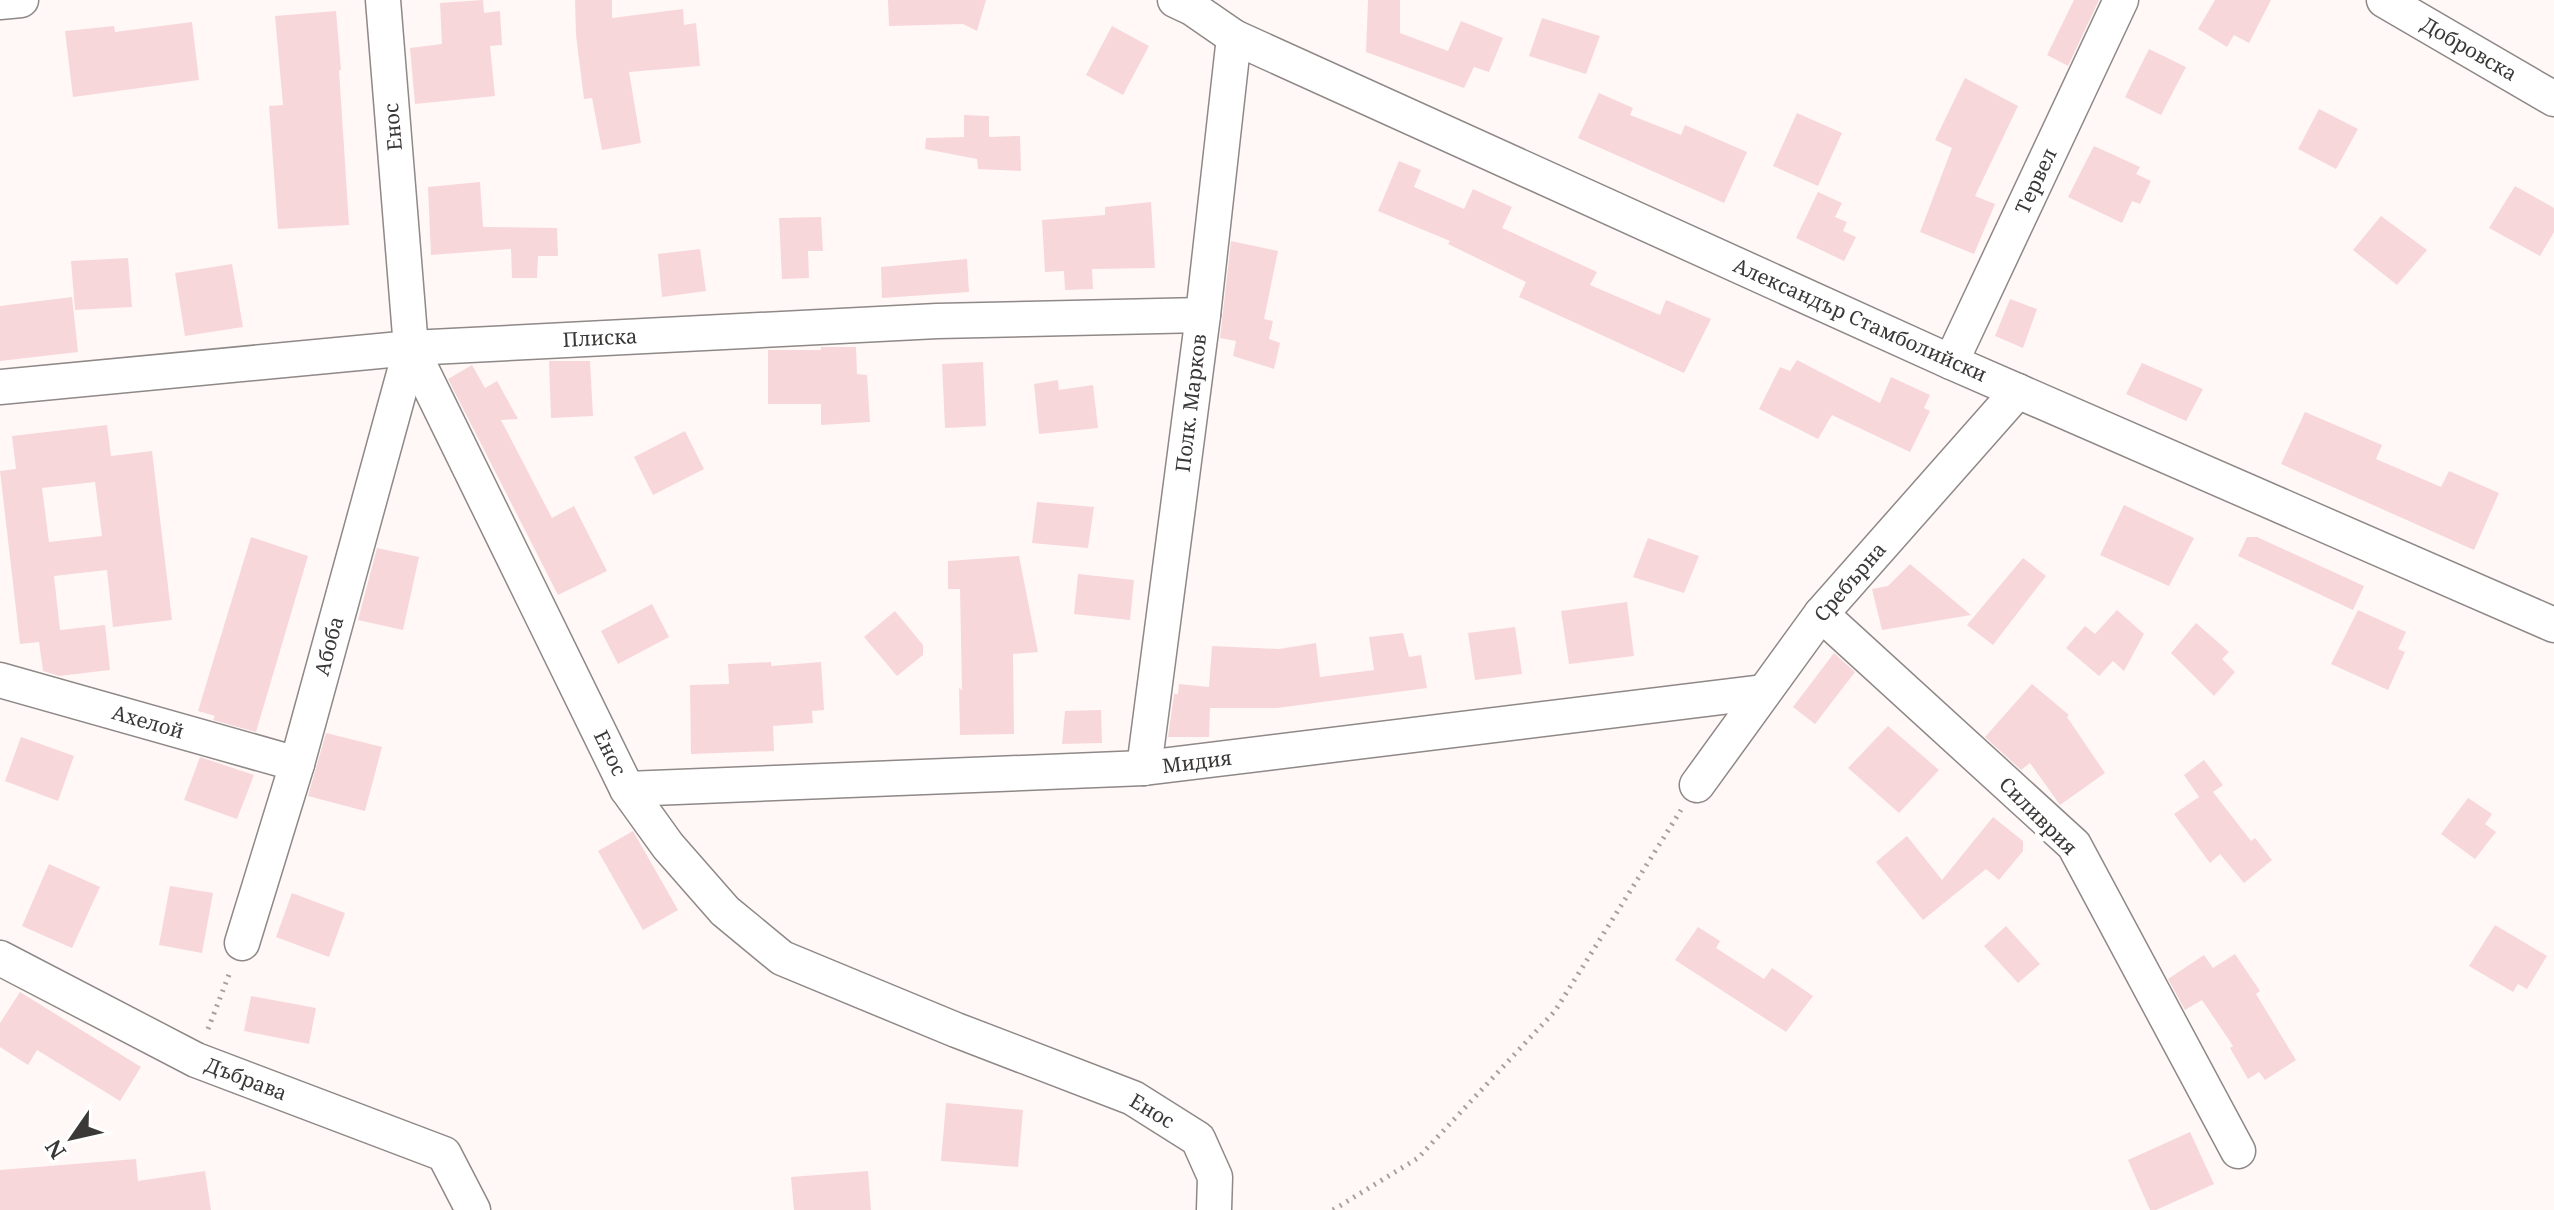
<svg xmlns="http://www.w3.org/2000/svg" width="2554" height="1210" font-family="'Noto Serif',serif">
	<rect width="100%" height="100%" fill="#fff8f6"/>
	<g fill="#f8d7da" fill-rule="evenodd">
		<polygon points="483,0 484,13 500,11 502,45 490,46 495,96 415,104 410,48 442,44 440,3"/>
		<polygon points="575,0 612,0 612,18 683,9 684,25 696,23 700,66 629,72 641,143 602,150 592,98 584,99 576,35"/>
		<polygon points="888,0 986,0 977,31 963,24 889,26"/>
		<polygon points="1368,0 1400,0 1400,33 1448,51 1461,21 1503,38 1489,72 1474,67 1464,88 1366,52"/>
		<polygon points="2074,0 2099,0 2068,66 2047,55"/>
		<polygon points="2215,0 2271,0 2249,43 2234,35 2227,47 2198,29"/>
		<polygon points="336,11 341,70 339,70 349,225 278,229 269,106 283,105 275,16"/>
		<polygon points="1542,18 1600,36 1586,74 1529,56"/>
		<polygon points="192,22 199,80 73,97 65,31 114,26 115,32"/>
		<polygon points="1112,26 1149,46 1123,95 1086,75"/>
		<polygon points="2149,49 2186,67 2161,115 2125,97"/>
		<polygon points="1965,78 2018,106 1975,196 1995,204 1974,254 1920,232 1952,148 1935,140"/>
		<polygon points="1599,93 1633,108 1630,115 1681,135 1685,125 1747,152 1724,203 1578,138"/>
		<polygon points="2319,109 2358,129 2336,169 2298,149"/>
		<polygon points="1797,113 1842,133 1818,186 1773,166"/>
		<polygon points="964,115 989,116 989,137 1020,136 1021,171 978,169 977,159 925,149 926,138 964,137"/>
		<polygon points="2094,146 2140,167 2136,174 2151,181 2140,204 2132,201 2122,223 2068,197"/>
		<polygon points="1399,161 1421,170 1414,187 1464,209 1473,189 1512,207 1502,228 1597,272 1590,285 1660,315 1666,300 1711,319 1684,373 1519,297 1526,282 1448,244 1450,241 1378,211"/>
		<polygon points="480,182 483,227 557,228 558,256 538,256 537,278 512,278 511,249 431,255 428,187"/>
		<polygon points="2515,186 2554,208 2554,232 2540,256 2489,228"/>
		<polygon points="1818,192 1842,203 1835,217 1847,222 1843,231 1856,237 1844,261 1796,238"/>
		<polygon points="1151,202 1155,268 1092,269 1093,289 1065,290 1064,271 1045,272 1042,220 1105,215 1105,207"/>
		<polygon points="2381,216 2427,250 2397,285 2353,250"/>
		<polygon points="821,217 823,251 808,251 809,278 782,279 779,218"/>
		<polygon points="1231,241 1278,251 1264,319 1273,321 1269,339 1280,343 1274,369 1233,356 1236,341 1220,338"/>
		<polygon points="700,249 706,291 662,297 658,254"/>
		<polygon points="128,258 132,307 75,310 71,261"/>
		<polygon points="967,259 969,292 882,298 881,267"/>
		<polygon points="232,264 243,327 185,336 175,273"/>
		<polygon points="72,297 78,352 0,361 0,306"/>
		<polygon points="2010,299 2037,309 2023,348 1995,336"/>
		<polygon points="821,347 856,347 857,374 867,375 870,422 821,425 821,404 768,404 768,350 821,350"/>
		<polygon points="1797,360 1880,403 1891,377 1930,395 1924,408 1930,411 1910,452 1832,415 1818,439 1759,409 1780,367 1790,371"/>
		<polygon points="549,361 590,361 593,416 551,418"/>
		<polygon points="983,362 986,426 945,428 942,364"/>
		<polygon points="2142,363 2203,389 2186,421 2126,394"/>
		<polygon points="472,365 485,388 497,381 518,419 501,420 552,518 574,506 607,571 558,595 448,379"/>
		<polygon points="1058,380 1059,390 1093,385 1098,428 1039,434 1034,384"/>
		<polygon points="2305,412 2382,445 2376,459 2441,487 2449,471 2499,493 2474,550 2281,464"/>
		<path d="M107,425L111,456L152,451L172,620L113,627L107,570L54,576L60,630L105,625L110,670L59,676L43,671L39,642L20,644L0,471L16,469L12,436ZM95,482L102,536L49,542L42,488Z"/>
		<polygon points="685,431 704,469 653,495 634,457"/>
		<polygon points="1037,502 1094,507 1088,548 1032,543"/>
		<polygon points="2124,505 2194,538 2169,586 2100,555"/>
		<polygon points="251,537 308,556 256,732 213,720 215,716 198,711"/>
		<polygon points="2247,537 2257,537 2364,586 2353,610 2238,556"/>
		<polygon points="1648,538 1699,556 1684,593 1633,577"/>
		<polygon points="377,548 419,557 403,630 358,620"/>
		<polygon points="1019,556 1038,652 1013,654 1014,734 960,735 959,687 962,691 960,589 948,589 948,561"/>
		<polygon points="2023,558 2046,576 1993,645 1967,625"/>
		<polygon points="1910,564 1971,615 1882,630 1872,589 1888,586"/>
		<polygon points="1078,574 1134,580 1130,620 1074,614"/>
		<polygon points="1627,602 1634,656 1569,664 1561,611"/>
		<polygon points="652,604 669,637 618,664 601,631"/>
		<polygon points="2117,610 2144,634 2124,671 2113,661 2099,676 2066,648 2085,626 2095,634"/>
		<polygon points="2358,610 2406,632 2398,649 2405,652 2388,690 2331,664"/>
		<polygon points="895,611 923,645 923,655 897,676 864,637"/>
		<polygon points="2196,623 2229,652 2222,659 2235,672 2214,696 2171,653"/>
		<polygon points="1515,627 1522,674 1475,680 1468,633"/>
		<polygon points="1403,633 1409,657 1421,655 1427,688 1277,708 1210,708 1209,737 1168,737 1174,694 1178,694 1179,684 1209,687 1212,646 1279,649 1316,643 1320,677 1374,670 1369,637"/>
		<polygon points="1834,653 1855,672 1815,724 1793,707"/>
		<polygon points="771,662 771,666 821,662 824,710 812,711 813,723 773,726 774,751 691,754 690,685 729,684 728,664"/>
		<polygon points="2032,684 2069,715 2067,717 2105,773 2060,805 2030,763 2021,770 1985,737"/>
		<polygon points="1101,710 1102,743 1062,744 1065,711"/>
		<polygon points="1888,726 1939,770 1899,813 1848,768"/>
		<polygon points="326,733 382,747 365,811 308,796"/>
		<polygon points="21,737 74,756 58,801 5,781"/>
		<polygon points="200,757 254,775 237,819 184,800"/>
		<polygon points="2204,760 2223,785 2213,792 2251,841 2255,838 2272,860 2244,883 2220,854 2210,863 2174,814 2199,797 2184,775"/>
		<polygon points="2468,798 2492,814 2485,824 2496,832 2475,859 2441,834"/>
		<polygon points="1993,817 2023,841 2023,851 1999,880 1986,869 1923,920 1876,862 1907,836 1942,880"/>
		<polygon points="633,831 678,910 643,930 598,851"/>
		<polygon points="49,864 100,887 72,948 22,926"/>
		<polygon points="170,886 213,893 202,953 159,945"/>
		<polygon points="292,893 345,913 329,957 276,937"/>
		<polygon points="2495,925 2547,956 2527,989 2518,984 2513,992 2469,966"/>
		<polygon points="2006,926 2040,964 2018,983 1984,946"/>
		<polygon points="1698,927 1720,941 1716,948 1764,979 1772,968 1813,996 1786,1032 1675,960"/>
		<polygon points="2235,954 2260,991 2256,994 2296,1060 2265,1080 2259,1072 2248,1079 2230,1048 2233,1046 2202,1000 2185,1010 2168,979 2204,955 2213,968"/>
		<polygon points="20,992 141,1067 120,1101 37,1050 28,1065 0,1047 0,1023"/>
		<polygon points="251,996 316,1008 309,1044 244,1031"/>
		<polygon points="946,1103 1023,1110 1018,1167 941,1161"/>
		<polygon points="2190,1132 2214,1184 2156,1210 2150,1210 2128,1160"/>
		<polygon points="136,1159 138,1181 205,1171 211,1210 0,1210 0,1170"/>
		<polygon points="868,1171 871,1210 794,1210 791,1177"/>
	</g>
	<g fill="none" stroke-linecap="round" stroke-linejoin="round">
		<g stroke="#8e8887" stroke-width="37">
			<g id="street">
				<polyline points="383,0 411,348 627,789 668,846 725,911 782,958 956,1030 1133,1098 1198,1139 1215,1177 1214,1210"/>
				<polyline points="1175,0 1192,8 1234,37 1951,362 2554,625"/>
				<polyline points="2384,0 2554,99"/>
				<polyline points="0,2 21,0"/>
				<polyline points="1951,362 2121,0"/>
				<polyline points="0,387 411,348 937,321 1203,315"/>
				<polyline points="1821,614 2074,845 2238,1151"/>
				<polyline points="0,680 297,764"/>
				<polyline points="1144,768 1203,315 1234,37"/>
				<polyline points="1697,785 1821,614 2018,391"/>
				<polyline points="627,789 1144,768 1763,692"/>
				<polyline points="242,943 297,764 411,348"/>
				<polyline points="0,958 196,1060 444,1154 473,1210"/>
			</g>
		</g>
		<g stroke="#a5a19f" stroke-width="5" stroke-dasharray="2 6" stroke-linecap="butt">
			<polyline points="208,1029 230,972"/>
			<polyline points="1333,1210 1418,1158 1555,1011 1681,810"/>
		</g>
		<use href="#street" stroke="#fff" stroke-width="34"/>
	</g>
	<g text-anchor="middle" stroke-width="8" stroke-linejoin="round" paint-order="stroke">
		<g font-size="20" fill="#3b3938" stroke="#fff">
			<text transform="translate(2469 49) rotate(30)" y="7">Добровска</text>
			<text transform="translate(393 127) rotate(-95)" y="7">Енос</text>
			<text transform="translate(2036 181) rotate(-65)" y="7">Тервел</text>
			<text transform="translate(1860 320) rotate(24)" y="7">Александър Стамболийски</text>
			<text transform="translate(600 338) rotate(-3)" y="7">Плиска</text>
			<text transform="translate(1191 403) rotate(-83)" y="7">Полк. Марков</text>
			<text transform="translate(1850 582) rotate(-49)" y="7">Сребърна</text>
			<text transform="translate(329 646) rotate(-75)" y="7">Абоба</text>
			<text transform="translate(148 722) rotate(16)" y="7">Ахелой</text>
			<text transform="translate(610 753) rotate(64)" y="7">Енос</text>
			<text transform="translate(1197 762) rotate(-7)" y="7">Мидия</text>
			<text transform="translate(2038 816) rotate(45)" y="7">Силиврия</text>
			<text transform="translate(246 1079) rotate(21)" y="7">Дъбрава</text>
			<text transform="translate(1152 1111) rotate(31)" y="7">Енос</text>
		</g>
	</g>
	<g transform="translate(72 1138) rotate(236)" stroke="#ffffff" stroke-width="6" paint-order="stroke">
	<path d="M0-6L14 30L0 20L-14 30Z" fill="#3b3938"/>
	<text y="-12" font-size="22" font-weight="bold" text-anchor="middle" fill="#3b3938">N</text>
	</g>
</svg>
